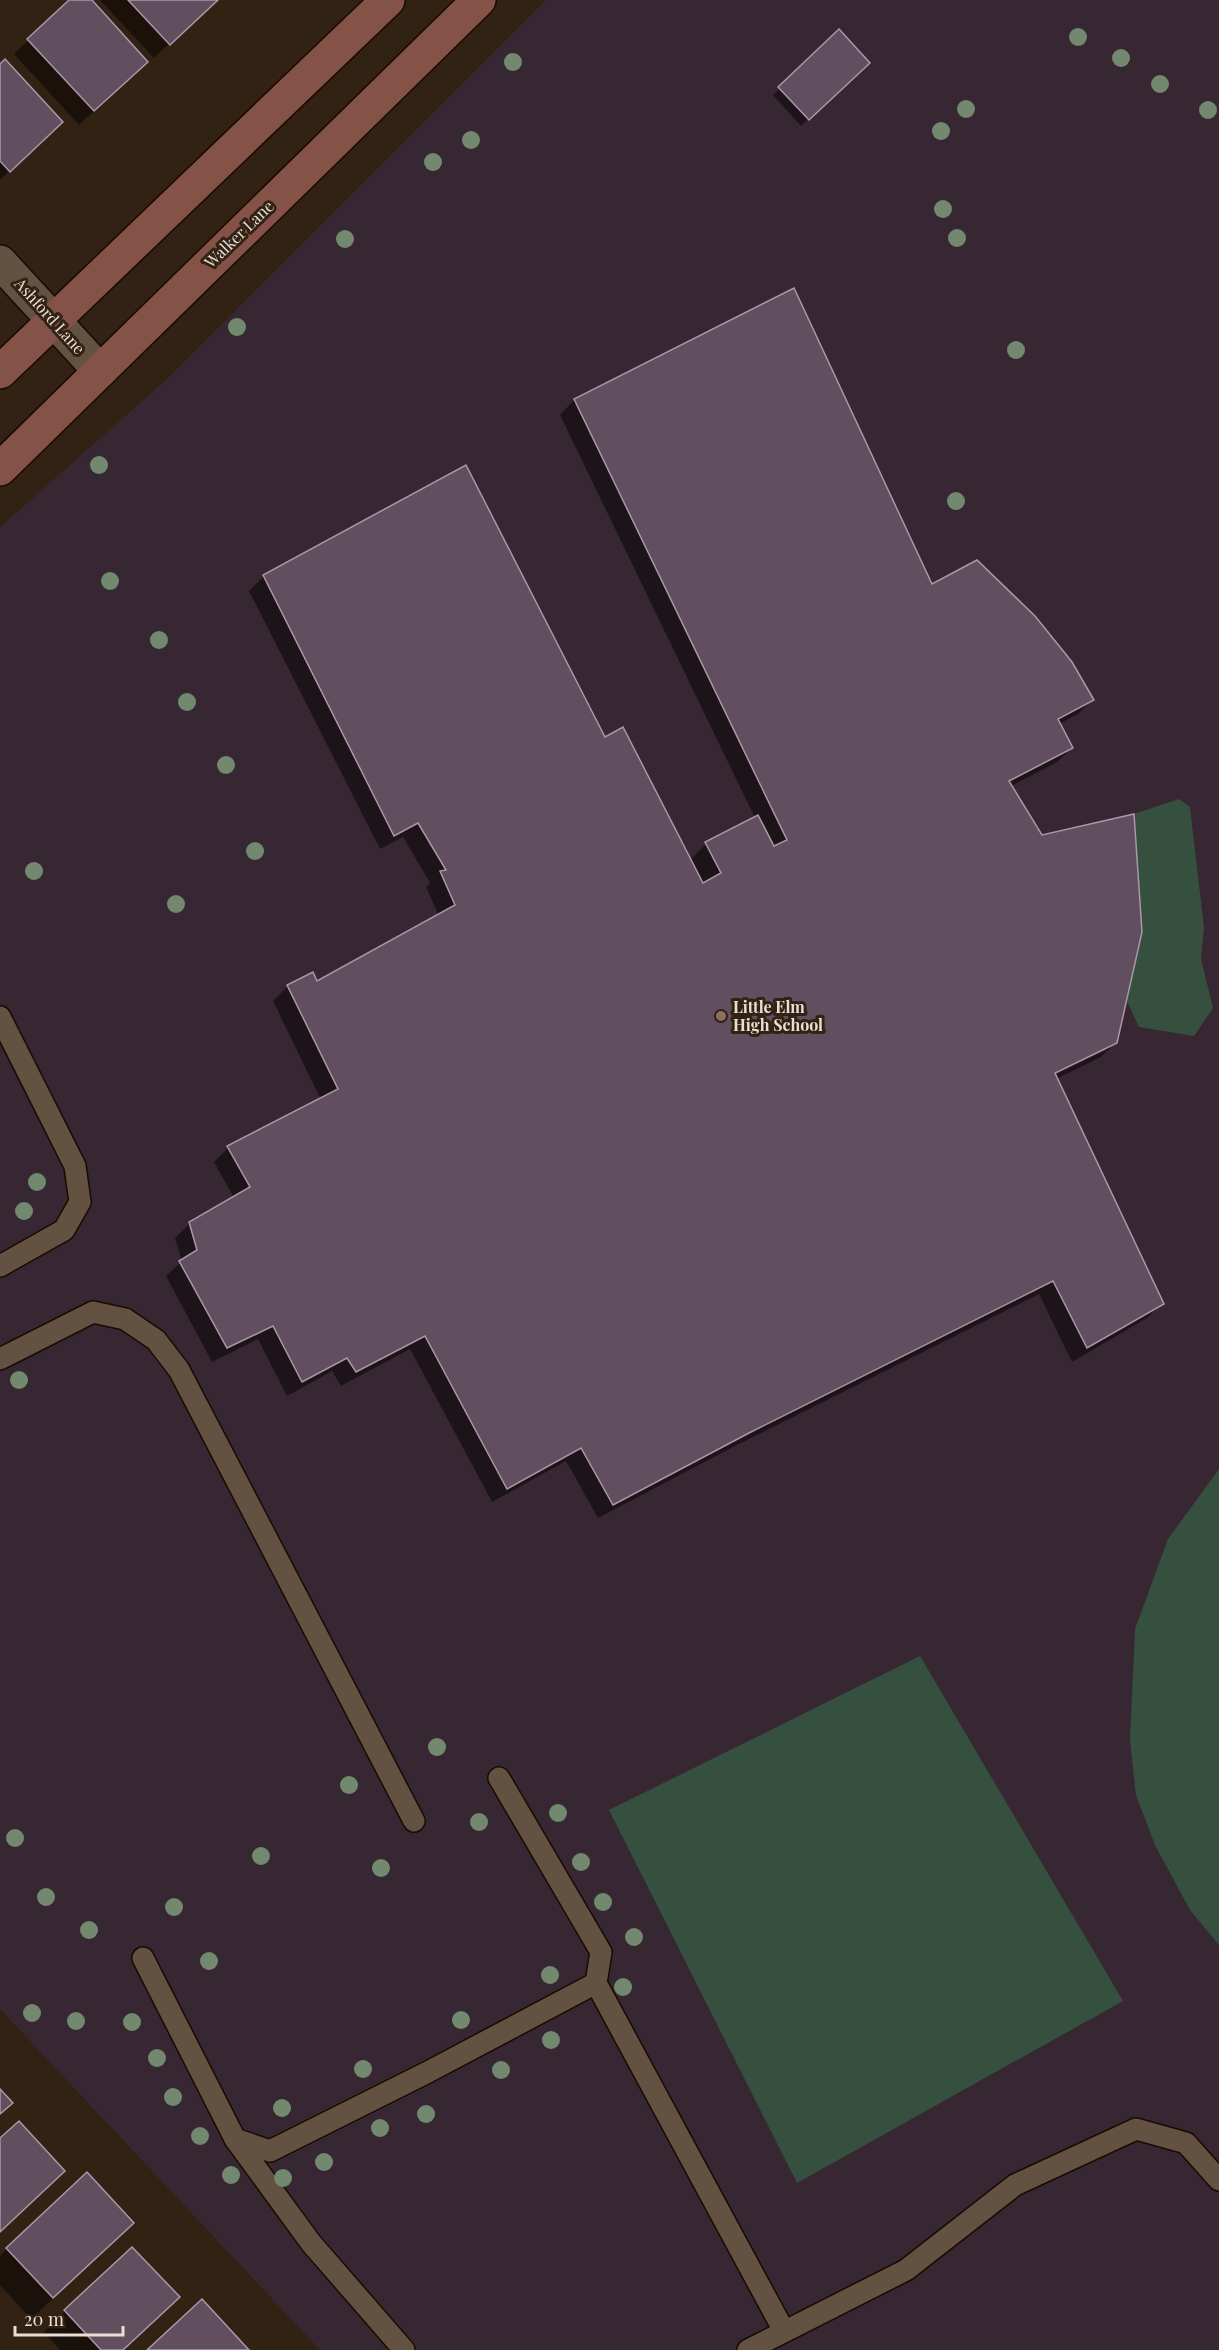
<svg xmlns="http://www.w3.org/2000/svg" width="1219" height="2350" font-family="'Playfair Display',serif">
	<rect width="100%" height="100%" fill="#322213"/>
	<polygon fill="#372732" points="546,0 1219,0 1219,2350 320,2350 0,2009 0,527 167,379"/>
	<g fill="#36503f">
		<polygon points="1179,799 1190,807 1204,928 1201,959 1213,1008 1194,1036 1139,1027 1127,1001 1141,932 1134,814"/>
		<polygon points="1219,1469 1219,1945 1190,1910 1155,1845 1136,1795 1130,1740 1135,1629 1168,1539"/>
		<polygon points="920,1656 1123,2001 797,2183 609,1810"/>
	</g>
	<g fill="#0007" fill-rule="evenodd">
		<polygon points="71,0 90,0 132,76 79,125 14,54"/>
		<polygon points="100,0 216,0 154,58"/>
		<polygon points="839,31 868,63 801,126 773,95"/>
		<polygon points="0,66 47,136 0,180"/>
		<path d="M793,290L931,586L1092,700L1078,714L1059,724L1072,748L1057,762L1011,786L1116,1042L1101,1057L1056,1079L1162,1304L1147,1318L1072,1362L1039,1294L733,1447L598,1518L566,1461L492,1502L410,1349L341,1386L332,1371L287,1396L258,1339L212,1362L166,1276L182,1261L175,1238L190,1223L234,1198L214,1162L228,1148L321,1100L273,1001L287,987L313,974L316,983L439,916L426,887L430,883L403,837L380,849L249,591L264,576L604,739L690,860L706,844L755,818L560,415L574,400ZM1106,1047V1050L1048,1078L1047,1075Z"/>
		<polygon points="111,2244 31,2319 0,2285 0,2256 7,2249"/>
		<polygon points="65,2311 123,2350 60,2350 44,2332"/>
	</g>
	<g fill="#614e5e" stroke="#ac97a8" stroke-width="1.5">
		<polygon points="69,0 92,0 148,62 94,111 27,39"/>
		<polygon points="128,0 218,0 170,45"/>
		<polygon points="839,29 870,63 809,120 778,87"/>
		<polygon points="5,59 63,122 10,172 0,161 0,64"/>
		<polygon points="794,288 932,584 977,560 1035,616 1072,662 1094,700 1058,719 1073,748 1009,781 1042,835 1134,814 1142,932 1117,1043 1055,1073 1164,1304 1087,1348 1053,1281 749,1433 613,1505 581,1448 507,1489 425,1336 356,1372 347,1358 302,1382 273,1326 227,1348 179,1261 197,1250 189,1222 250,1187 227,1146 338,1089 287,985 313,972 317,981 455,905 440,871 446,870 418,823 394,836 263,575 466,465 605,737 623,727 703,883 721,873 705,842 758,815 774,846 787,840 574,399"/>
		<polygon points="0,2089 13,2103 0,2114"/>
		<polygon points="19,2121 65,2171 0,2232 0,2138"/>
		<polygon points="87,2172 134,2223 53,2298 6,2248"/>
		<polygon points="132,2247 180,2297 123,2350 101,2350 64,2310"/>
		<polygon points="202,2299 249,2350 147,2350"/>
	</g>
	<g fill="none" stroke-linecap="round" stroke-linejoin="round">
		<g stroke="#190b01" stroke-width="24">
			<g id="lane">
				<polyline points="0,1017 75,1166 80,1202 64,1230 0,1266"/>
				<polyline points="0,1359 93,1312 125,1319 156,1340 179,1370 414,1821"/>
				<polyline points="143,1958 235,2139 270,2151 428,2072 596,1983 601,1952 499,1778"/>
				<polyline points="596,1983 784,2331"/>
				<polyline points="235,2139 311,2243 404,2350"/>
				<polyline points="748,2350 906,2270 1015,2185 1136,2129 1186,2143 1219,2180"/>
			</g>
		</g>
		<g stroke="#190b01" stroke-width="36">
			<polyline id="street" points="0,262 100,371"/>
		</g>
		<g stroke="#190b01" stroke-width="36">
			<g id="secondary">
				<polyline points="0,372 388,0"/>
				<polyline points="0,469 479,0"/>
			</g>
		</g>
		<use href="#lane" stroke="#635141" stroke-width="21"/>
		<use href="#street" stroke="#635141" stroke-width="33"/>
		<use href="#secondary" stroke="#855248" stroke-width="33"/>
	</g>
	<g fill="#73896f">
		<circle cx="1078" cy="37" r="9"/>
		<circle cx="1121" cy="58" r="9"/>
		<circle cx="513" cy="62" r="9"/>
		<circle cx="1160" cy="84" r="9"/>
		<circle cx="966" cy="109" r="9"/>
		<circle cx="1208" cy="110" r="9"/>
		<circle cx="941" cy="131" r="9"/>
		<circle cx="471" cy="140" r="9"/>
		<circle cx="433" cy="162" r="9"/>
		<circle cx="943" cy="209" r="9"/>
		<circle cx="957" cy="238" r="9"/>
		<circle cx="345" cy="239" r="9"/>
		<circle cx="237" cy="327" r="9"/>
		<circle cx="1016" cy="350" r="9"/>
		<circle cx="99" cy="465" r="9"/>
		<circle cx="956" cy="501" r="9"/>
		<circle cx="110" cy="581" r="9"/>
		<circle cx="159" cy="640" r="9"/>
		<circle cx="187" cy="702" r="9"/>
		<circle cx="226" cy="765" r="9"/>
		<circle cx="255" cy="851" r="9"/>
		<circle cx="34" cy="871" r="9"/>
		<circle cx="176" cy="904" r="9"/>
		<circle cx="37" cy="1182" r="9"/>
		<circle cx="24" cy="1211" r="9"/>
		<circle cx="19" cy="1380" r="9"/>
		<circle cx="437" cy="1747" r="9"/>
		<circle cx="349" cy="1785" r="9"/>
		<circle cx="558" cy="1813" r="9"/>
		<circle cx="479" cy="1822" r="9"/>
		<circle cx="15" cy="1838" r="9"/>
		<circle cx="261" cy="1856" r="9"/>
		<circle cx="581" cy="1862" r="9"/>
		<circle cx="381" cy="1868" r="9"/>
		<circle cx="46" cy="1897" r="9"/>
		<circle cx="603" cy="1902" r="9"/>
		<circle cx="174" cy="1907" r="9"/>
		<circle cx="89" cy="1930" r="9"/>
		<circle cx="634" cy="1937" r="9"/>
		<circle cx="209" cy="1961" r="9"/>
		<circle cx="550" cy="1975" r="9"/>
		<circle cx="623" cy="1987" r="9"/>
		<circle cx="32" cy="2013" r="9"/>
		<circle cx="461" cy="2020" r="9"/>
		<circle cx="76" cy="2021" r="9"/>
		<circle cx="132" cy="2022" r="9"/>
		<circle cx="551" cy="2040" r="9"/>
		<circle cx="157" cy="2058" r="9"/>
		<circle cx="363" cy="2069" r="9"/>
		<circle cx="501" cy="2070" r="9"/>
		<circle cx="173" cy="2097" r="9"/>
		<circle cx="282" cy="2108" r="9"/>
		<circle cx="426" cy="2114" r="9"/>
		<circle cx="380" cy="2128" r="9"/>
		<circle cx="200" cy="2136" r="9"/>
		<circle cx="324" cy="2162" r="9"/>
		<circle cx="231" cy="2175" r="9"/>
		<circle cx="283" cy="2178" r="9"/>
	</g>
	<circle fill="#8d6e63" stroke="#322213" stroke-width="2" cx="721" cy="1016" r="6"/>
	<g text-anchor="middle" stroke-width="6" stroke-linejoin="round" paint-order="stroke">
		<g font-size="16" fill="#e9ded5" stroke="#322213">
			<text transform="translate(239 234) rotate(-44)" y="6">Walker Lane</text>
			<text transform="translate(50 316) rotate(48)" y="6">Ashford Lane</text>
		</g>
		<g font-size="16" font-weight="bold" fill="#e9ded5" stroke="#322213" text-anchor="start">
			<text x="733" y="1013">Little Elm<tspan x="733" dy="18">High School</tspan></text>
		</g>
	</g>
	<path d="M15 2326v9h108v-9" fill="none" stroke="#e9ded5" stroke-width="3"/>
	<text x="24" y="2326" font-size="18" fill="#e9ded5" stroke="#322213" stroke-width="4.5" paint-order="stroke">20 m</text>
</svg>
